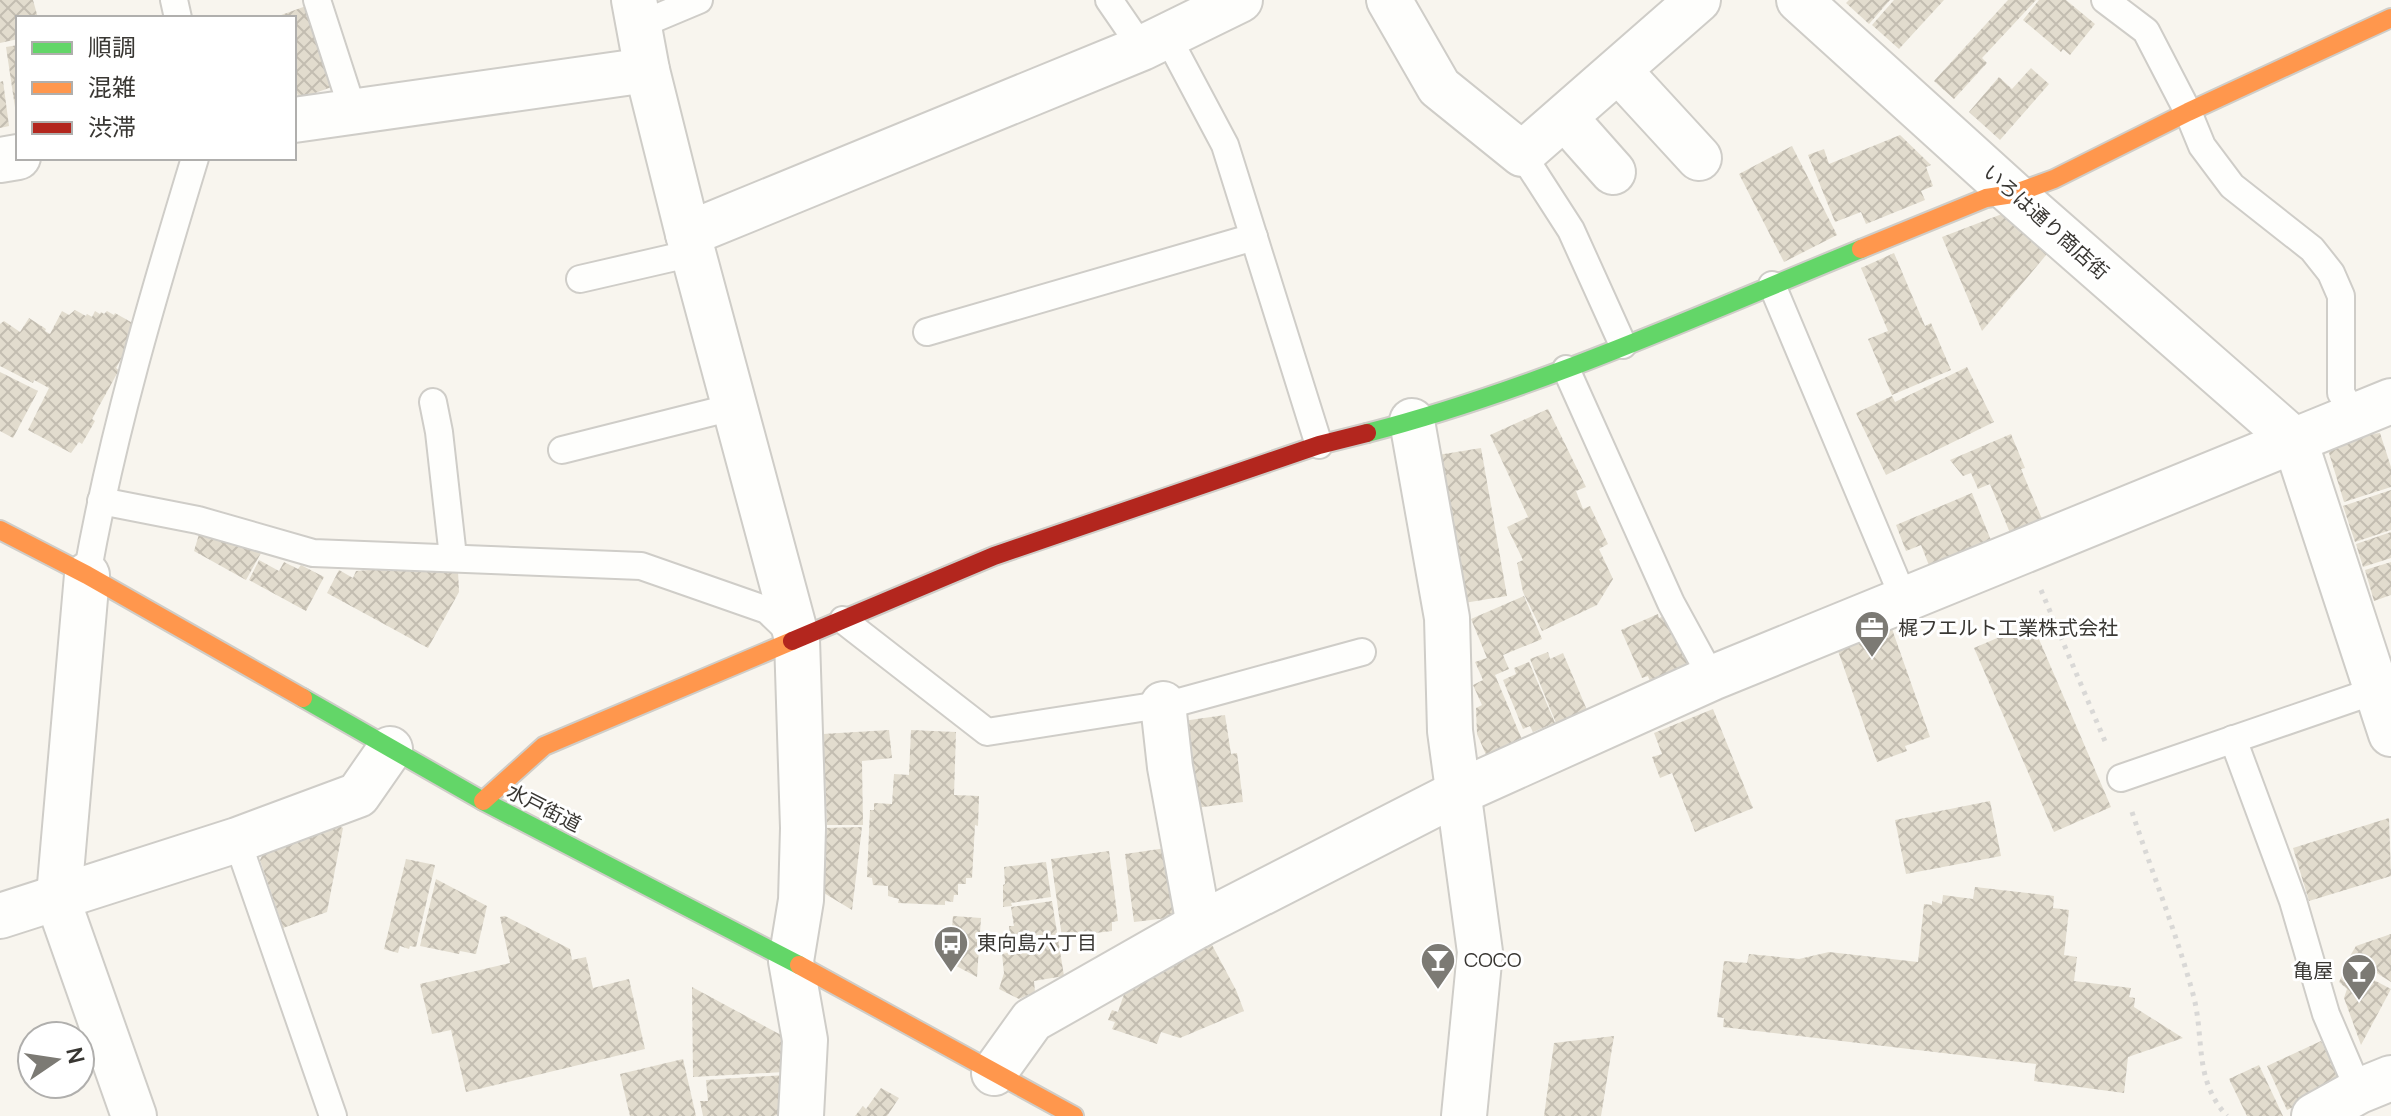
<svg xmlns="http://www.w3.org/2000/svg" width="2391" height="1116" font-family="Manrope,'Noto Sans JP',sans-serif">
	<defs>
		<pattern id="building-cross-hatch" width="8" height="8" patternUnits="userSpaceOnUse" patternTransform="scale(2)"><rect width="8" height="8" fill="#e2dcce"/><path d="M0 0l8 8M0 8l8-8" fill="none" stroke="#c3bdb1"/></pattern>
	</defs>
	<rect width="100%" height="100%" fill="#f8f5ee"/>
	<g fill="url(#building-cross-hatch)">
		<polygon points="0,0 33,0 38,18 18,18 18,39 0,43"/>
		<polygon points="1849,0 1890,0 1869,24 1846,3"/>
		<polygon points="1894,0 1944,0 1899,49 1872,25"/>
		<polygon points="2008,0 2036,0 1982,58 1987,63 1954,99 1934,81"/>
		<polygon points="2039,0 2066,0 2095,24 2070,55 2063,49 2061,52 2023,20"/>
		<polygon points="317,2 345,82 299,99 294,84 294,18 273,18"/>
		<polygon points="18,45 18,114 16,114 6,47"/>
		<polygon points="2031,68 2049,84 2000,140 1969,112 1999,77 2012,89"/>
		<polygon points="3,81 9,126 0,128 0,82"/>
		<polygon points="1900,135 1931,165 1926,167 1933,186 1921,191 1925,200 1866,224 1861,212 1835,222 1808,155 1824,149 1829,164"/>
		<polygon points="1792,146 1837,235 1784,262 1739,174"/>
		<polygon points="2002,214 2047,254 1982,331 1942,237"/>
		<polygon points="1894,253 1925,326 1931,323 1951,370 1892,395 1868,339 1888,331 1861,268"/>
		<polygon points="75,310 86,316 87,314 92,317 95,311 100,314 101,312 104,314 107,311 114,315 115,313 136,325 130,343 116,368 119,370 92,419 95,421 82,444 79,442 71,453 28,430 49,388 34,380 33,383 0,366 0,324 4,321 20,332 29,318 46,329 45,331 50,334 62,311 69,315"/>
		<polygon points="1967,367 1994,422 1886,475 1856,413 1892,396 1895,402"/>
		<polygon points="0,372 38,391 13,438 0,431"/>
		<polygon points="1548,409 1586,487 1576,491 1583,509 1590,506 1608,544 1599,549 1613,579 1597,605 1542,631 1523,592 1517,563 1523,560 1507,527 1528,517 1490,435"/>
		<polygon points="2380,433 2391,467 2391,487 2344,502 2325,440"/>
		<polygon points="2011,434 2025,468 2021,469 2042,519 2010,533 1990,484 1978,489 1971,473 1963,476 1950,460"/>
		<polygon points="1481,448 1507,596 1464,603 1438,455"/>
		<polygon points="2391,490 2391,530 2355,542 2343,506"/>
		<polygon points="1972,493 1992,543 1930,568 1921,545 1906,551 1896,525"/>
		<polygon points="200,531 261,553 246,580 194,551"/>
		<polygon points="2391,532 2391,558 2363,567 2356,544"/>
		<polygon points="259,560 279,571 284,562 298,569 301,565 324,577 306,611 249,580"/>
		<polygon points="2391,562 2391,595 2374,601 2365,570"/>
		<polygon points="383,569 458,571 459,592 428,648 327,593 339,570 353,578 356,571"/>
		<polygon points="1524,596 1542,639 1503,655 1509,669 1495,675 1523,742 1487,757 1477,734 1476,708 1482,705 1473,685 1483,680 1475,662 1487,658 1471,619"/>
		<polygon points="1672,613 1694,663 1650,682 1648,676 1642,678 1621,630 1658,614 1659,618"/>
		<polygon points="2032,623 2111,807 2054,832 1974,648"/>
		<polygon points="1892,629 1930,737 1905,746 1907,751 1877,762 1837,648"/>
		<polygon points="1548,652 1550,659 1563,653 1587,710 1556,723 1530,659"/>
		<polygon points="1529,662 1555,723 1533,732 1530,726 1523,729 1503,680 1516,674 1514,668"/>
		<polygon points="1713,709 1753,808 1695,832 1672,773 1660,778 1652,757 1662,754 1654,733"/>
		<polygon points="1225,715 1231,754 1237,753 1243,802 1195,808 1183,721"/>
		<polygon points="889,730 892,758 862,761 863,825 827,825 823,734"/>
		<polygon points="911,730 956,732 954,795 979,796 978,826 975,825 972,878 966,878 966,884 958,884 958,895 954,895 953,902 945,901 945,905 898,903 899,899 888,896 888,886 873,885 872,878 867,877 870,810 874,810 874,803 892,804 894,774 909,775"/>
		<polygon points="1990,801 2001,856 1906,874 1895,820"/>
		<polygon points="2389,818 2391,876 2309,901 2293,848"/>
		<polygon points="331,823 343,828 327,912 283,928 260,860 266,847"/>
		<polygon points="862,827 852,910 824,893 823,828"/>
		<polygon points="1180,846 1176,917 1134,922 1125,854"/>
		<polygon points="1109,851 1118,921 1112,922 1112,931 1062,937 1051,859"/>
		<polygon points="406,859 435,865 416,947 410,946 409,949 400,946 398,953 384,949"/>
		<polygon points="1046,862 1051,897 1011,903 1012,906 1003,907 1003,885 1005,884 1004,867"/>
		<polygon points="436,879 487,906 476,954 460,951 459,954 420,946"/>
		<polygon points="1975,887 2054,896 2053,908 2069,910 2064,955 2077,957 2074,981 2131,988 2129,997 2135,998 2134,1007 2183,1038 2128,1057 2124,1093 2034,1081 2036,1064 1723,1027 1724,1018 1717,1017 1724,961 1747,963 1749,954 1799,959 1829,952 1918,962 1924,904 1932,905 1932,901 1942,904 1943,895 1973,899"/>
		<polygon points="1052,901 1064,976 1034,981 1035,992 1019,999 999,989 1004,973 1002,954 1012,952 1009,926 1014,926 1011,907"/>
		<polygon points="505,916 570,949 572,960 586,957 593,988 629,979 645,1049 466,1092 451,1030 432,1034 420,984 510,963 500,917"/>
		<polygon points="953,916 981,918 977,977 945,960 957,938 951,938"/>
		<polygon points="2391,934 2391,982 2350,956 2356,946"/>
		<polygon points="1211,943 1236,990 1244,1011 1180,1038 1161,1032 1157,1044 1112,1029 1115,1022 1108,1020 1112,1010 1118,1012 1128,982"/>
		<polygon points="2347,966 2391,989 2361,1045 2344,998 2347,989 2339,982"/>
		<polygon points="692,987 781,1035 784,1072 693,1077"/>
		<polygon points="1614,1036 1601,1116 1544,1116 1554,1043"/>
		<polygon points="2321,1041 2342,1084 2287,1110 2267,1066"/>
		<polygon points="683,1059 696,1116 630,1116 620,1074"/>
		<polygon points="2259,1065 2283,1116 2247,1116 2229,1079"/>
		<polygon points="785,1075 784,1114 773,1116 703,1116 700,1101 708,1101 706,1080"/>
		<polygon points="881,1088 899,1098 887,1116 855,1116 863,1106 866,1109"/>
	</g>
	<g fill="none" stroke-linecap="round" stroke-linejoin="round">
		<g stroke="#cfcdc8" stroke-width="30">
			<g id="lane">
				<polyline points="174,0 178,18"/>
				<polyline points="317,0 353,111"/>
				<polyline points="1109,0 1142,48"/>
				<polyline points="2105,0 2146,31 2188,112 2202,146 2232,186 2312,249 2331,273 2341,296 2341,393 2355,416"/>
				<polyline points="637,26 699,0"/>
				<polyline points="1167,36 1225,145 1319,445"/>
				<polyline points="1522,154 1571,230 1623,345"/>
				<polyline points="580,279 693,253"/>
				<polyline points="1772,285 1904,599"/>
				<polyline points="927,332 1254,237"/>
				<polyline points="1566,369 1671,603 1712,678"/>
				<polyline points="433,402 439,432 453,557"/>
				<polyline points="562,450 733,407"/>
				<polyline points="101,501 198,520 313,553 641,566 767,610 790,632"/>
				<path d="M87,575C112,434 153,296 195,158"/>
				<polyline points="843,620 987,732 1179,702 1362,652"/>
				<polyline points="2233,739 2293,901 2326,1014 2359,1091"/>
				<polyline points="2121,778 2377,690"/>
				<polyline points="237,840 333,1116"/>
			</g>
		</g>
		<g stroke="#cfcdc8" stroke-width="48">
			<g id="street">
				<polyline points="634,0 647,70 688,234 797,639 803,828 801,900 791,961 805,1040 801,1116"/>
				<polyline points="1389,0 1439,87 1522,154 1698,0"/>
				<polyline points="1799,0 2013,194 2295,441"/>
				<polyline points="1619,71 1699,158"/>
				<polyline points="1566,119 1613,172"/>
				<polyline points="294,120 647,70"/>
				<polyline points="0,160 18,157"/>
				<polyline points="688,234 1142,48 1240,0"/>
				<polyline points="1412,421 1447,618 1450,731 1480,952 1464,1116"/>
				<polyline points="2295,441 2391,734"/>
				<polyline points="87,575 59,896 63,915 134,1116"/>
				<polyline points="1163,704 1170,767 1199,925"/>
				<polyline points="0,916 237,840 358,795 390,749"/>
				<polyline points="994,1073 1032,1020 1199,925 1457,793 1712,678 2391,401"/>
				<polyline points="2314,1116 2359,1091 2391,1078"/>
			</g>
		</g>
		<g stroke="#cfcdc8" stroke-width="22">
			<g id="fast">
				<path d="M1367,433C1537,389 1699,315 1861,249"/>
				<polyline points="303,698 483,801 799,965"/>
			</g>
		</g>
		<g stroke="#cfcdc8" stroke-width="22">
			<g id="slow">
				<polyline points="1861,249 1986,198 2013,194 2054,179 2188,112 2391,18"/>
				<polyline points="0,530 87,575 303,698"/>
				<polyline points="483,801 544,746 792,641"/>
				<polyline points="799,965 1074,1116"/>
			</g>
		</g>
		<g stroke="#cfcdc8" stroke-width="22">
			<polyline id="jam" points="792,641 994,556 1319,445 1367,433"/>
		</g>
		<g stroke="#d9d8d6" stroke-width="5" stroke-dasharray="4 6" stroke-linecap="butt">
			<polyline points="2041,590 2107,746"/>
			<path d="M2132,812C2152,872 2176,932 2193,994C2205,1038 2193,1079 2227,1116"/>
		</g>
		<use href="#lane" stroke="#fefefc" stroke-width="26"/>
		<use href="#street" stroke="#fefefc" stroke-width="44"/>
		<use href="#fast" stroke="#63d668" stroke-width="18"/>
		<use href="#slow" stroke="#ff974d" stroke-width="18"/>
		<use href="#jam" stroke="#b3261e" stroke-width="18"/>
	</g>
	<defs>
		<g id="office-pin" transform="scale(1.8)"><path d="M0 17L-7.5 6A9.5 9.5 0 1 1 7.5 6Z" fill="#7c7a74" stroke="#fff"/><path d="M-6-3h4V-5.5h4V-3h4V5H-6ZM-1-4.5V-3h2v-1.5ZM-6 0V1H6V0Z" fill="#fff"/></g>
		<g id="bus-pin" transform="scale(1.8)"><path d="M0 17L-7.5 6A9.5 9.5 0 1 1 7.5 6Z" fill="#7c7a74" stroke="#fff"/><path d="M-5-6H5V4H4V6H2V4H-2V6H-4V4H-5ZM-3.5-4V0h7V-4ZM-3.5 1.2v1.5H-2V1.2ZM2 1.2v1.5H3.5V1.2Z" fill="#fff"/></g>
		<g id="bar-pin" transform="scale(1.8)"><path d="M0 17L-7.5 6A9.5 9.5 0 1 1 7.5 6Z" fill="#7c7a74" stroke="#fff"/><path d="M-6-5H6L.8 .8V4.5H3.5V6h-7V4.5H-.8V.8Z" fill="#fff"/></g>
	</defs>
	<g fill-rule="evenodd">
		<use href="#office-pin" x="1872" y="628"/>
		<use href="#bus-pin" x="951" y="943"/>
		<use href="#bar-pin" x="1438" y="960"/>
		<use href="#bar-pin" x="2359" y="971"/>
	</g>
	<g text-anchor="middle" stroke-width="6" stroke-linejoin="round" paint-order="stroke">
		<g font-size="20" fill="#393733" stroke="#fff">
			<text transform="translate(2046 222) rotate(42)" y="7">いろは通り商店街</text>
			<text transform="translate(544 808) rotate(27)" y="7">水戸街道</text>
		</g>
		<g font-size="20" fill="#393733" stroke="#fff" text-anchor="start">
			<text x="1898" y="635">梶フエルト工業株式会社</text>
			<text x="977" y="950">東向島六丁目</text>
			<text x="1464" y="967">COCO</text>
			<text x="2333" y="978" text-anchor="end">亀屋</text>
		</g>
	</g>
	<rect x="16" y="16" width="280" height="144" fill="#ffffff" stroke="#b0afad" stroke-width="2"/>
	<rect x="32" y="42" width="40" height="12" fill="#63d668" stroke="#b0afad" stroke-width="2"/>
	<text x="88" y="56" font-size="24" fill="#393733">順調</text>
	<rect x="32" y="82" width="40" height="12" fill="#ff974d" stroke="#b0afad" stroke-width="2"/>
	<text x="88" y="96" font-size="24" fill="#393733">混雑</text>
	<rect x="32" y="122" width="40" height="12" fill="#b3261e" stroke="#b0afad" stroke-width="2"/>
	<text x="88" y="136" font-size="24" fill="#393733">渋滞</text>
	<g transform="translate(56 1060) rotate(77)"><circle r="38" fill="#ffffff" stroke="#b0afad" stroke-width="2"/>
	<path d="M0-6L14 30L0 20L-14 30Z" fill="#7c7a74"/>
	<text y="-12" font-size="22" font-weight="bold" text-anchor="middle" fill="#393733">N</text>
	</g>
</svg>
